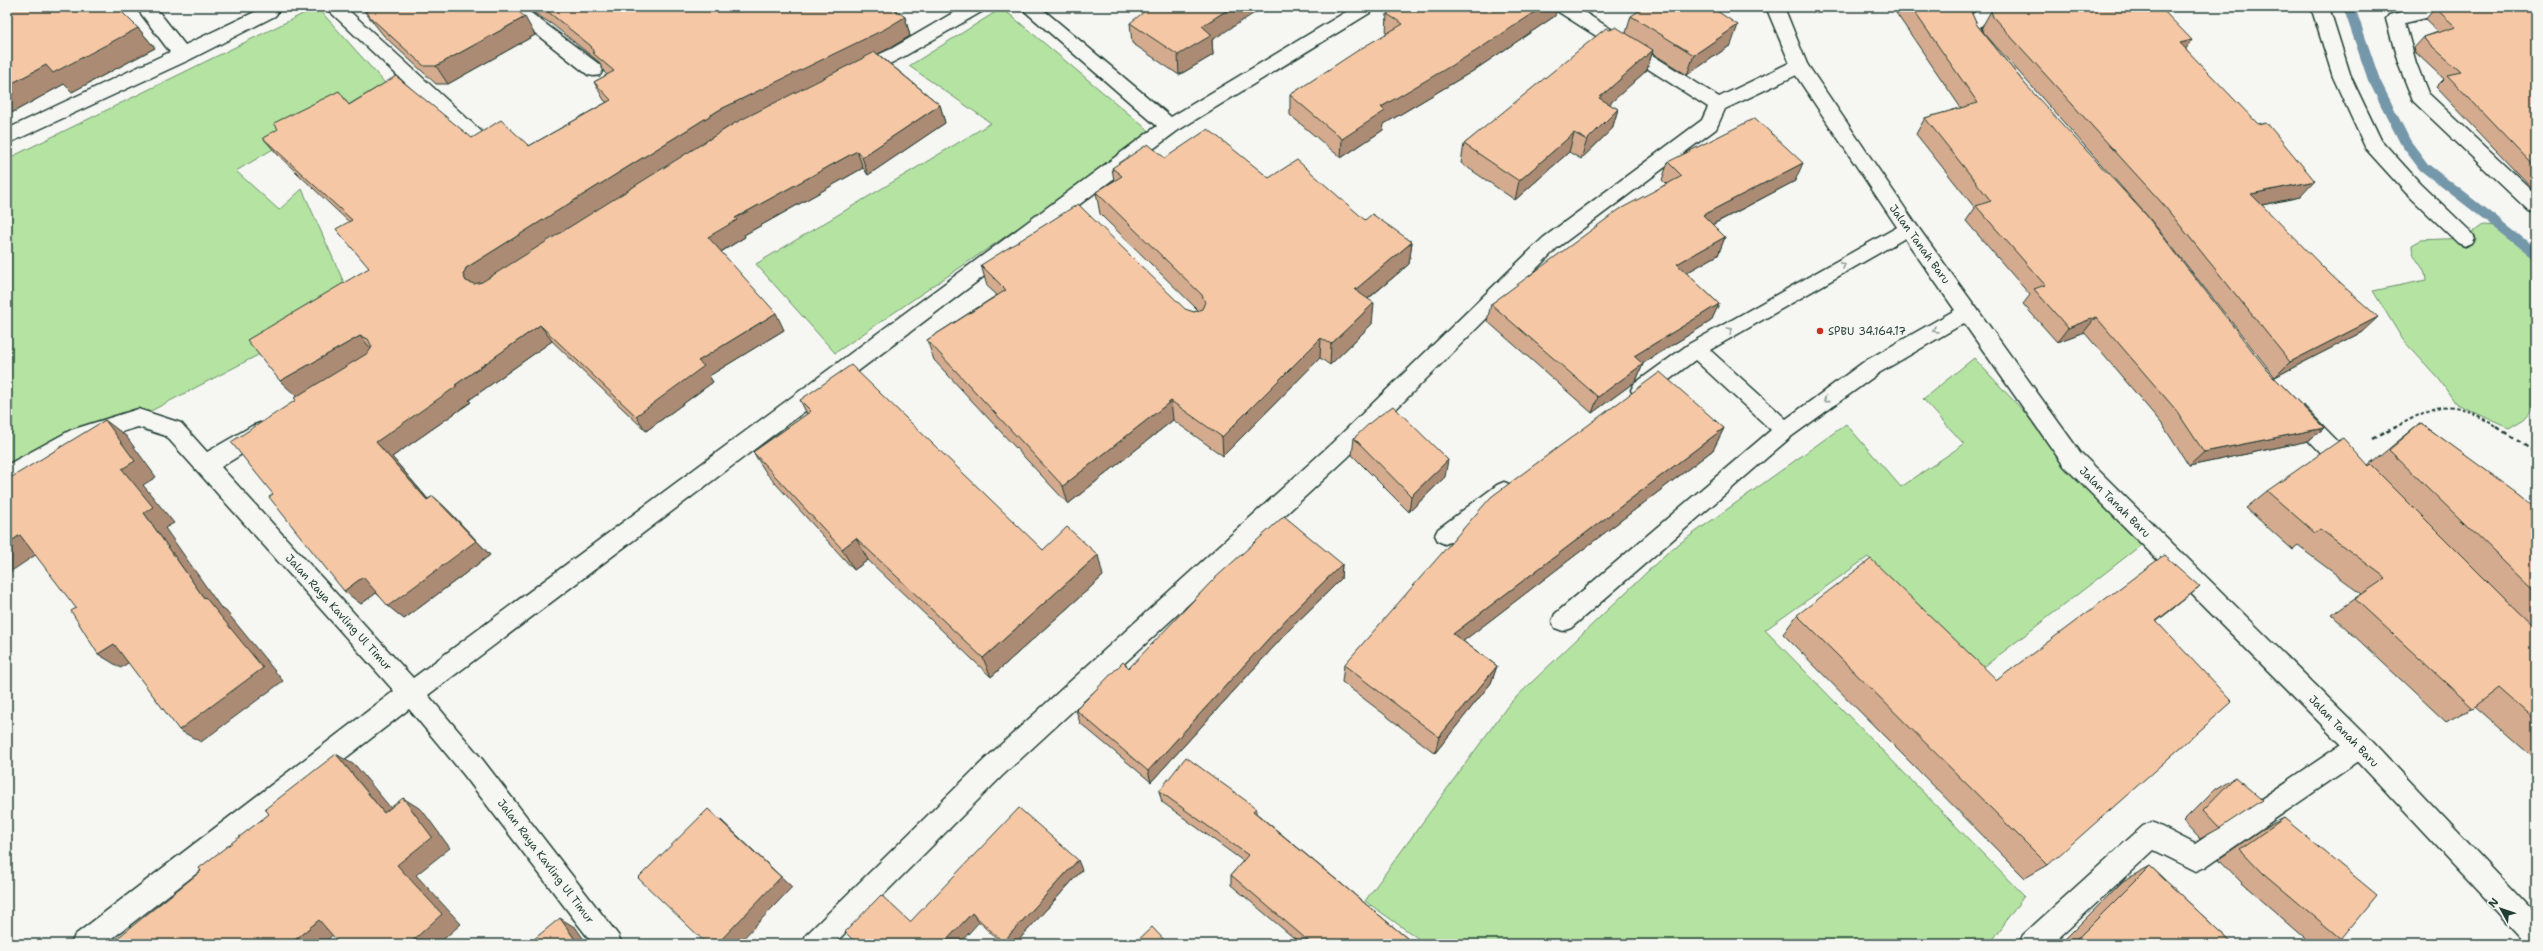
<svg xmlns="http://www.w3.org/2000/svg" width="2543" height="951" font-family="'Shantell Sans',sans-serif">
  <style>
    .green { fill: #b4e3a2; stroke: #6a906b }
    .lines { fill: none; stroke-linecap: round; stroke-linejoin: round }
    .stream { fill: #7597aa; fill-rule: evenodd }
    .lane-casing { stroke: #1f3d34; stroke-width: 3 }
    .street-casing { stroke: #1f3d34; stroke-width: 3 }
    .secondary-casing { stroke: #1f3d34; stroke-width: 3 }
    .path-far1 { stroke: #1f3d34; stroke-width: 2; stroke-dasharray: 3.5 2.5; stroke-linecap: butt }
    .path { stroke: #1f3d34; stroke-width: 2.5; stroke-dasharray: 4.5 3.5; stroke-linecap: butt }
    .lane { fill: #f6f6f2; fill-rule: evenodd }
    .street { fill: #f6f6f2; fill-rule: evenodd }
    .secondary { fill: #f6f6f2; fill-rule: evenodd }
    .wall { fill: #d4ab8e; stroke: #1f3d34 }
    .shaded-wall { fill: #ac8b74; stroke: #1f3d34 }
    .building { fill: #f6c7a5; stroke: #1f3d34 }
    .oneway { stroke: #8a9a93 }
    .poi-dot { fill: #c8321e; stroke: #f6f6f2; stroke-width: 1.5 }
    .labels { text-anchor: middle; stroke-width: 3.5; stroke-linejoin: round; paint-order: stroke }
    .street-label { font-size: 11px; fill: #1f3d34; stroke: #f6f6f2 }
    .poi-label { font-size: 11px; fill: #1f3d34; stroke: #f6f6f2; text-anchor: start }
  </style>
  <rect width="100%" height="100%" fill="#f6f6f2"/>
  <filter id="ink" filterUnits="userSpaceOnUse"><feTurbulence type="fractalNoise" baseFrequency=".025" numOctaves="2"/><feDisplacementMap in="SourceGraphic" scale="8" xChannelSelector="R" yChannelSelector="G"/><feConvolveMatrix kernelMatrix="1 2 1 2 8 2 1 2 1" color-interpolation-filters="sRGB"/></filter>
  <g filter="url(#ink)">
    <g class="green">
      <polygon points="317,7 385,83 236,171 279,210 302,189 354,305 7,486 7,159"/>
      <polygon points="1002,8 1154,135 835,353 756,264 991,123 909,66"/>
      <path d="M 2483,225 L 2497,226 L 2536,255 L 2536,406 L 2524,419 L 2509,428 L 2456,404 L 2439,379 L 2403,340 L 2373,291 L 2426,280 C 2426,266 2411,259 2412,245 L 2421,240 L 2465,238 Z"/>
      <polygon points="1974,358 2145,542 1976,673 1868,557 1765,630 2024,896 1990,944 1426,944 1365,901 1509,704 1669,551 1846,424 1901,487 1964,444 1923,399"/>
    </g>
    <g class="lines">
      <polygon class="stream" points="2343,7 2355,7 2380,80 2410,140 2428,164 2536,248 2536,260 2420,170 2401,145 2368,80"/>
      <defs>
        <g id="lane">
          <polygon points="1908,221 1914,223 1917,228 1914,233 1710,350 1786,419 1865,361 1962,306 1969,304 1976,306 1978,311 1976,316 1879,373 1792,436 1571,628 1563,631 1555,628 1552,621 1555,614 1771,430 1695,360 1648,396 1641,398 1634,396 1631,390 1634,384 1689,344"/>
          <polygon points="1504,482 1511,485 1514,491 1511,497 1452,541 1445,544 1438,541 1435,535 1438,529 1497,485"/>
        </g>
        <g id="street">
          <polygon points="136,7 155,7 185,45 263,8 273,7 278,12 275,16 189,60 7,144 7,129 170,52"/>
          <polygon points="325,7 345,7 482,132 484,137 482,142 475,144 468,142"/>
          <polygon points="502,7 523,7 600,65 603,70 600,75 594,76 588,75"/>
          <polygon points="963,7 986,7 983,11 903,57 864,77 858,78 852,77 849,72 852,67 891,49"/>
          <polygon points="1020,7 1040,7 1171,117 1354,7 1376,7 1373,11 1177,131 428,695 482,759 618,935 622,944 593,944 464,775 409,709 105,944 71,944 75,935 394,691 166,436 138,427 85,443 7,485 7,465 71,430 138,409 181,423 207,452 252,426 260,423 268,426 271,432 268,438 221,467 413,678 1157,126"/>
          <polygon points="1554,7 1576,7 1719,97 1793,61 1799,60 1805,61 1808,66 1805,71 1725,109 1716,129 1557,248 1347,458 1003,775 834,944 802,944 806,935 985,759 1331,444 1543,238 1702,120 1708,107 1557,11"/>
          <path d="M 1990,7 L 2020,7 L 2017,11 L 1987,20 L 1980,27 L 1991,45 L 1988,49 C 1972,54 1966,38 1961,25 L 1975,12 Z"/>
          <polygon points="2311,7 2329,7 2351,77 2381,140 2420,183 2472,233 2475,238 2472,243 2465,246 2458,243 2406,193 2366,149 2333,77"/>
          <polygon points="2422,7 2458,7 2455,11 2405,23 2416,63 2428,93 2536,194 2536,213 2529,211 2413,101 2398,63 2386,19 2389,15"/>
          <polygon points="2296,404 2304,407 2358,462 2361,469 2358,476 2350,478 2342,476 2288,419 2285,413 2288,407"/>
          <polygon points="2360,734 2369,738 2372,746 2369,754 2205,867 2196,871 2154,850 2052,944 2019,944 2023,935 2143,826 2152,822 2195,844 2351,738"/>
        </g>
        <polygon id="secondary" points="1766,7 1784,7 1807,64 1915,223 2080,452 2369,738 2536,915 2536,944 2527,943 2351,754 2064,466 1901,233 1793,71"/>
      </defs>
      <use href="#lane" class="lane-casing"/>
      <use href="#street" class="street-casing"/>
      <use href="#secondary" class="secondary-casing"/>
      <path class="path-far1" d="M 2394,428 C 2442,402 2451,397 2498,428"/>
      <g class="path">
        <polyline points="2497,427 2536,453"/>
        <polyline points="2372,439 2396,427"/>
      </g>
      <use href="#lane" class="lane"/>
      <use href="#street" class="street"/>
      <use href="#secondary" class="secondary"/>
    </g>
    <g class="wall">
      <polygon points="7,7 138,28 155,48 72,92 64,84 8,115 9,35 7,33"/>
      <polygon points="361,7 513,7 535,35 448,84 436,84 384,36"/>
      <polygon points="525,7 891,7 905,17 910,36 890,48 878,54 940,105 945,123 868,175 863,168 744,235 745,237 721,252 784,330 709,376 713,382 646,431 552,341 469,400 471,402 392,457 428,499 433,496 448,510 490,555 404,619 376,593 361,604 273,494 296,400 296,396 369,268 349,222 278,155 263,138 349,105 472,138 529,146 607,102 604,100 594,82 607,75 604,72 599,62 553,25"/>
      <polygon points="1892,7 1986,7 1971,13 1977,25 2025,84 2268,371 2324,428 2308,441 2189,466 2162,424 2084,332 2057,342 2023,304 2030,295 1966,221 1975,208 1916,134 1925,118 1961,108"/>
      <polygon points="1995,7 2175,7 2163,10 2186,49 2300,197 2262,205 2362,332 2275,377 2150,219 1984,33 1982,27 1991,11"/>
      <polygon points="2536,7 2536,192 2436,87 2444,79 2415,52 2414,48 2424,37 2438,32 2425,20 2435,8"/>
      <polygon points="1715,10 1731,45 1687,75 1652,53 1647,70 1609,104 1618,109 1612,129 1581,159 1569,152 1515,200 1461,163 1464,144 1610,30 1626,33 1631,16"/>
      <polygon points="1387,14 1555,16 1473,71 1384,124 1383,130 1341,158 1290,115 1290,95 1386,34"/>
      <polygon points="1130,23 1212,40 1213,55 1179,75 1132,43"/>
      <polygon points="1165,158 1269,178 1365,220 1412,242 1409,264 1368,299 1372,324 1330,365 1320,358 1223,456 1173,420 1068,504 934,360 927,340 997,295 987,286 981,265 1194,312 1198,310 1100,214 1096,192 1114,181 1112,168"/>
      <polygon points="1668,162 1795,181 1712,225 1725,237 1718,255 1686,273 1719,304 1711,321 1642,364 1643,364 1636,381 1592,413 1487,321 1491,304 1666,184 1662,180"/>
      <polygon points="800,400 1043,550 1103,576 991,677 868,560 854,570 767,474 753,452 807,414"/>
      <polygon points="2421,423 2536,508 2536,760 2475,706 2446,722 2332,615 2362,594 2298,546 2293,550 2246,508 2267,491 2368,466 2397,442"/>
      <polygon points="1724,428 1713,450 1463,641 1497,666 1491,683 1435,753 1342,682 1344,665"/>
      <polygon points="1354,438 1445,477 1409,512 1352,455"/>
      <polygon points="1342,564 1341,579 1290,629 1151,782 1080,723 1076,710 1129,668"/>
      <polygon points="2175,607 2157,621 2048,865 2025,878 1783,634 1797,615 1997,680"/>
      <polygon points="2235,777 2220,828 2200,839 2183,821 2215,789"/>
      <polygon points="1159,791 1256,808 1256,813 1414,944 1301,944 1231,885 1231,875 1243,861 1162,802"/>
      <polygon points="2284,818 2341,939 2328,944 2312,944 2242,883 2219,859 2262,829"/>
      <polygon points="2150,866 2233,944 2060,944 2123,881"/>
      <polygon points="1082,870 1015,944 1002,944 979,922 910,922"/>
    </g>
    <g class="shaded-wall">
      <polygon points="1232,7 1264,7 1212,40 1213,55 1179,75 1178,55 1202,26"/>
      <polygon points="1543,7 1557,7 1555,16 1473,71 1384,124 1383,130 1341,158 1342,139 1381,107"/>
      <polygon points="1705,7 1718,7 1700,24"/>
      <polygon points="1969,7 1986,7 1970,14 1960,24"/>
      <polygon points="2146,7 2175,7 2141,15"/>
      <polygon points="525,17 535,35 448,84 436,66"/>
      <polygon points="905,17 910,36 890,48 727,128 476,292 466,281 463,275 466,268 719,110"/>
      <polygon points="1738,25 1731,45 1687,75 1694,55"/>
      <polygon points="138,28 155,48 72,92 64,84 8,115 7,114 7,86 46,65"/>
      <polygon points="2192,40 2181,56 2180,43"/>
      <polygon points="1653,50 1647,70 1594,118 1599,98"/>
      <polygon points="940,105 945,123 868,175 862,157"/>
      <polygon points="1618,109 1612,129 1581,159 1587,140"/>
      <polygon points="1574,133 1569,152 1515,200 1519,181"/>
      <polygon points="857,151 863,168 744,235 745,237 717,254 708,237 735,218"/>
      <polygon points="1803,163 1795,181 1696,233 1703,215"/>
      <polygon points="2315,181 2300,197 2238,210 2251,194"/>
      <polygon points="1725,237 1718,255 1670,282 1677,264"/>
      <polygon points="1412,242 1409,264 1353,311 1355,290"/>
      <polygon points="1374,303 1372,324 1330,365 1331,344"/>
      <polygon points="1719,304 1711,321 1627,373 1634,356"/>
      <polygon points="776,313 784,330 709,376 713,382 646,431 636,416 698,361"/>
      <polygon points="2096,317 2084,332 2057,342 2068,328"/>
      <polygon points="2378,317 2362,332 2275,377 2290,362"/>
      <polygon points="540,325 552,341 469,400 471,402 392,457 441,515 427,500 376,442 455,385"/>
      <polygon points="360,336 374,352 297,397 280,381"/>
      <polygon points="1321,338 1320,358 1223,456 1222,437"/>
      <polygon points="1643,364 1636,381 1592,413 1598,397"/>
      <polygon points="1171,401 1173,420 1068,504 1063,486"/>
      <polygon points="105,420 126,436 156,477 143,485 174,523 165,528 221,608 226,611 283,681 201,742 179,730 204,598 144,513 122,469"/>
      <polygon points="1724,428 1713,450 1449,652 1453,634"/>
      <polygon points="2324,428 2308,441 2189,466 2204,452"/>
      <polygon points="1448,460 1445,477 1409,512 1411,496"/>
      <polygon points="433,496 448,510 490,555 404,619 388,606"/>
      <polygon points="20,535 43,550 7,574 7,544"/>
      <polygon points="856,538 868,560 854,570 842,549"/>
      <polygon points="1098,555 1103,576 991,677 983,658"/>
      <polygon points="1342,564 1341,579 1290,629 1151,782 1148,771 1290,615"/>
      <polygon points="363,577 379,591 361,604 344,591"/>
      <polygon points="2200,587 2175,607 2133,639 2156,621"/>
      <polygon points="114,644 136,657 121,668 98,654"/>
      <polygon points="1497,666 1491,683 1435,753 1439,737"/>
      <polygon points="336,754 356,766 404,824 384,813"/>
      <polygon points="403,798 422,810 450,848 416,875 461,924 438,944 409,944 397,865"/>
      <polygon points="721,820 792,887 738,944 717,944"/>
      <polygon points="1078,860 1082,870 1015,944 1005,944 1003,942"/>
      <polygon points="972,913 979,922 959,944 943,944"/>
      <polygon points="560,918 576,928 587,944 578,944"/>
      <polygon points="319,920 340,929 322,944 290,944"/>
    </g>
    <g class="building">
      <polygon points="7,7 117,7 138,28 53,73 46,65 7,86 7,36 12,34 7,30"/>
      <polygon points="363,7 513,7 525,17 436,66 424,66 371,18"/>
      <polygon points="542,7 891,7 905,17 885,29 719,110 466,268 463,275 466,281 474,284 482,282 735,123 875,52 940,105 862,157 857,151 735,218 737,220 708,237 776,313 698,361 704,366 636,416 540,325 455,385 457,386 376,442 427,500 433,496 476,541 388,606 363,577 344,591 269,497 273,494 231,442 296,400 294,398 368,353 372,347 368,339 360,336 280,381 247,340 369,268 336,229 352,220 263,138 278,129 274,123 339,91 349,105 396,76 472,138 501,120 529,146 611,100 594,82 614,71 594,54 591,46"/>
      <polygon points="1150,7 1232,7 1202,26 1212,35 1178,55 1130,23"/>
      <polygon points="1397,7 1543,7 1476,51 1381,107 1385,111 1342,139 1290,95 1360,49 1403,24 1387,14"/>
      <polygon points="1645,7 1711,7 1738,25 1694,55 1631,16"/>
      <polygon points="1911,7 1969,7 1977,25 2025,84 2146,215 2268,371 2324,428 2204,452 2176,410 2096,317 2068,328 2034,289 2045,285 1976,206 1991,201 1925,118 1978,103"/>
      <polygon points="1995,7 2160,7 2192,40 2180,43 2258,124 2266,122 2315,181 2251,194 2332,276 2378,317 2290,362 2162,203 1993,17 1991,11"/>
      <polygon points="2439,7 2536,7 2536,168 2447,75 2461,72 2425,40 2424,37 2456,27 2435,8"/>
      <polygon points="1616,27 1653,50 1599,98 1618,109 1587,140 1574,133 1519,181 1464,144 1606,28 1610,30"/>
      <polygon points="1755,118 1803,163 1703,215 1725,237 1677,264 1719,304 1634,356 1643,364 1598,397 1491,304 1620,209 1682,176 1668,162"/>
      <polygon points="1208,129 1269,178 1297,160 1365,220 1372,214 1412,242 1355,290 1374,303 1331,344 1321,338 1222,437 1171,401 1063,486 927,340 1006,290 981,265 1078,204 1185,309 1194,312 1202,309 1205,302 1202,295 1096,192 1122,176 1112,168 1148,144 1165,158"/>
      <polygon points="851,365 1043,550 1067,527 1098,555 983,658 856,538 842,549 753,452 811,411 800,400"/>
      <polygon points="1660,372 1724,428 1453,634 1497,666 1439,737 1344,665 1491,497"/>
      <polygon points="1393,406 1448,460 1411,496 1354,438 1372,421"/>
      <polygon points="105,420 135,461 122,469 153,507 144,513 204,598 205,597 263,668 179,730 114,644 98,654 71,611 76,608 20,535 7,544 7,487 9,486 7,483 7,480"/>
      <polygon points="2421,423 2520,495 2536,508 2536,593 2389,450"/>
      <polygon points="2343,438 2369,467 2371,465 2505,599 2536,629 2536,721 2499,688 2473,708 2355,599 2386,578 2320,529 2315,533 2267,491"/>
      <polygon points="1284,516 1342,564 1290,615 1148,771 1076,710 1123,662 1129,668 1213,580"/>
      <polygon points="2164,555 2200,587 2156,621 2232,702 2048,865 1797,615 1871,559 1997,680"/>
      <polygon points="336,754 384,813 403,798 432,837 397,865 442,914 409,944 340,944 319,920 290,944 110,944 201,871 199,868 269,814 265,809"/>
      <polygon points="1186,757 1256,808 1253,811 1414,944 1312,944 1231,875 1248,855 1159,791"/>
      <polygon points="2235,777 2262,800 2220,828 2203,810"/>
      <polygon points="1019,808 1078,860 1003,942 972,913 943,944 857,944 845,932 881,895 910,922"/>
      <polygon points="708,809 781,877 717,944 707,944 638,878"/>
      <polygon points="2284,818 2377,895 2341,939 2263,873 2240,849"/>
      <polygon points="2150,866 2233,944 2072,944"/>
      <polygon points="560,918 578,944 528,944"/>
      <polygon points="1152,927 1168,944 1134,944"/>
    </g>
    <defs><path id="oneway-chevron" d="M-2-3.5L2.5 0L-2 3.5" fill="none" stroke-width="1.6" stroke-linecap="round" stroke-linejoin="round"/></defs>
    <g class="oneway">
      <use href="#oneway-chevron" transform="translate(1843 265) rotate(-30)"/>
      <use href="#oneway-chevron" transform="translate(1730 330) rotate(-30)"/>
      <use href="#oneway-chevron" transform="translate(1935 330) rotate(150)"/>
      <use href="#oneway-chevron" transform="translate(1826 400) rotate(144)"/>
    </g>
  </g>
  <circle class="poi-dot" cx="1820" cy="331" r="4"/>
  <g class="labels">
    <g class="street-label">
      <text transform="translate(1920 244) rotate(54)" y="4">Jalan Tanah Baru</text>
      <text transform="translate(2115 502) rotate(45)" y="4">Jalan Tanah Baru</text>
      <text transform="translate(339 612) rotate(48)" y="4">Jalan Raya Kavling Ul Timur</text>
      <text transform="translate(2344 731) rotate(46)" y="4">Jalan Tanah Baru</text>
      <text transform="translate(546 861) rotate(53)" y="4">Jalan Raya Kavling Ul Timur</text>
    </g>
    <g class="poi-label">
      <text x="1828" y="335">SPBU 34.164.17</text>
    </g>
  </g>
  <rect width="2543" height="951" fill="none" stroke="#f6f6f2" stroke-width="24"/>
  <rect x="12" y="12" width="2519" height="927" fill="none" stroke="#1f3d34" stroke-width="1.5" filter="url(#ink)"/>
  <g transform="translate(2501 909) rotate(310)" stroke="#f6f6f2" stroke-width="3" paint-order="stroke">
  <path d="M0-3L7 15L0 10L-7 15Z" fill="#1f3d34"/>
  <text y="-6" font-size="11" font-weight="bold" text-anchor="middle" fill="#1f3d34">N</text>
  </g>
</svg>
